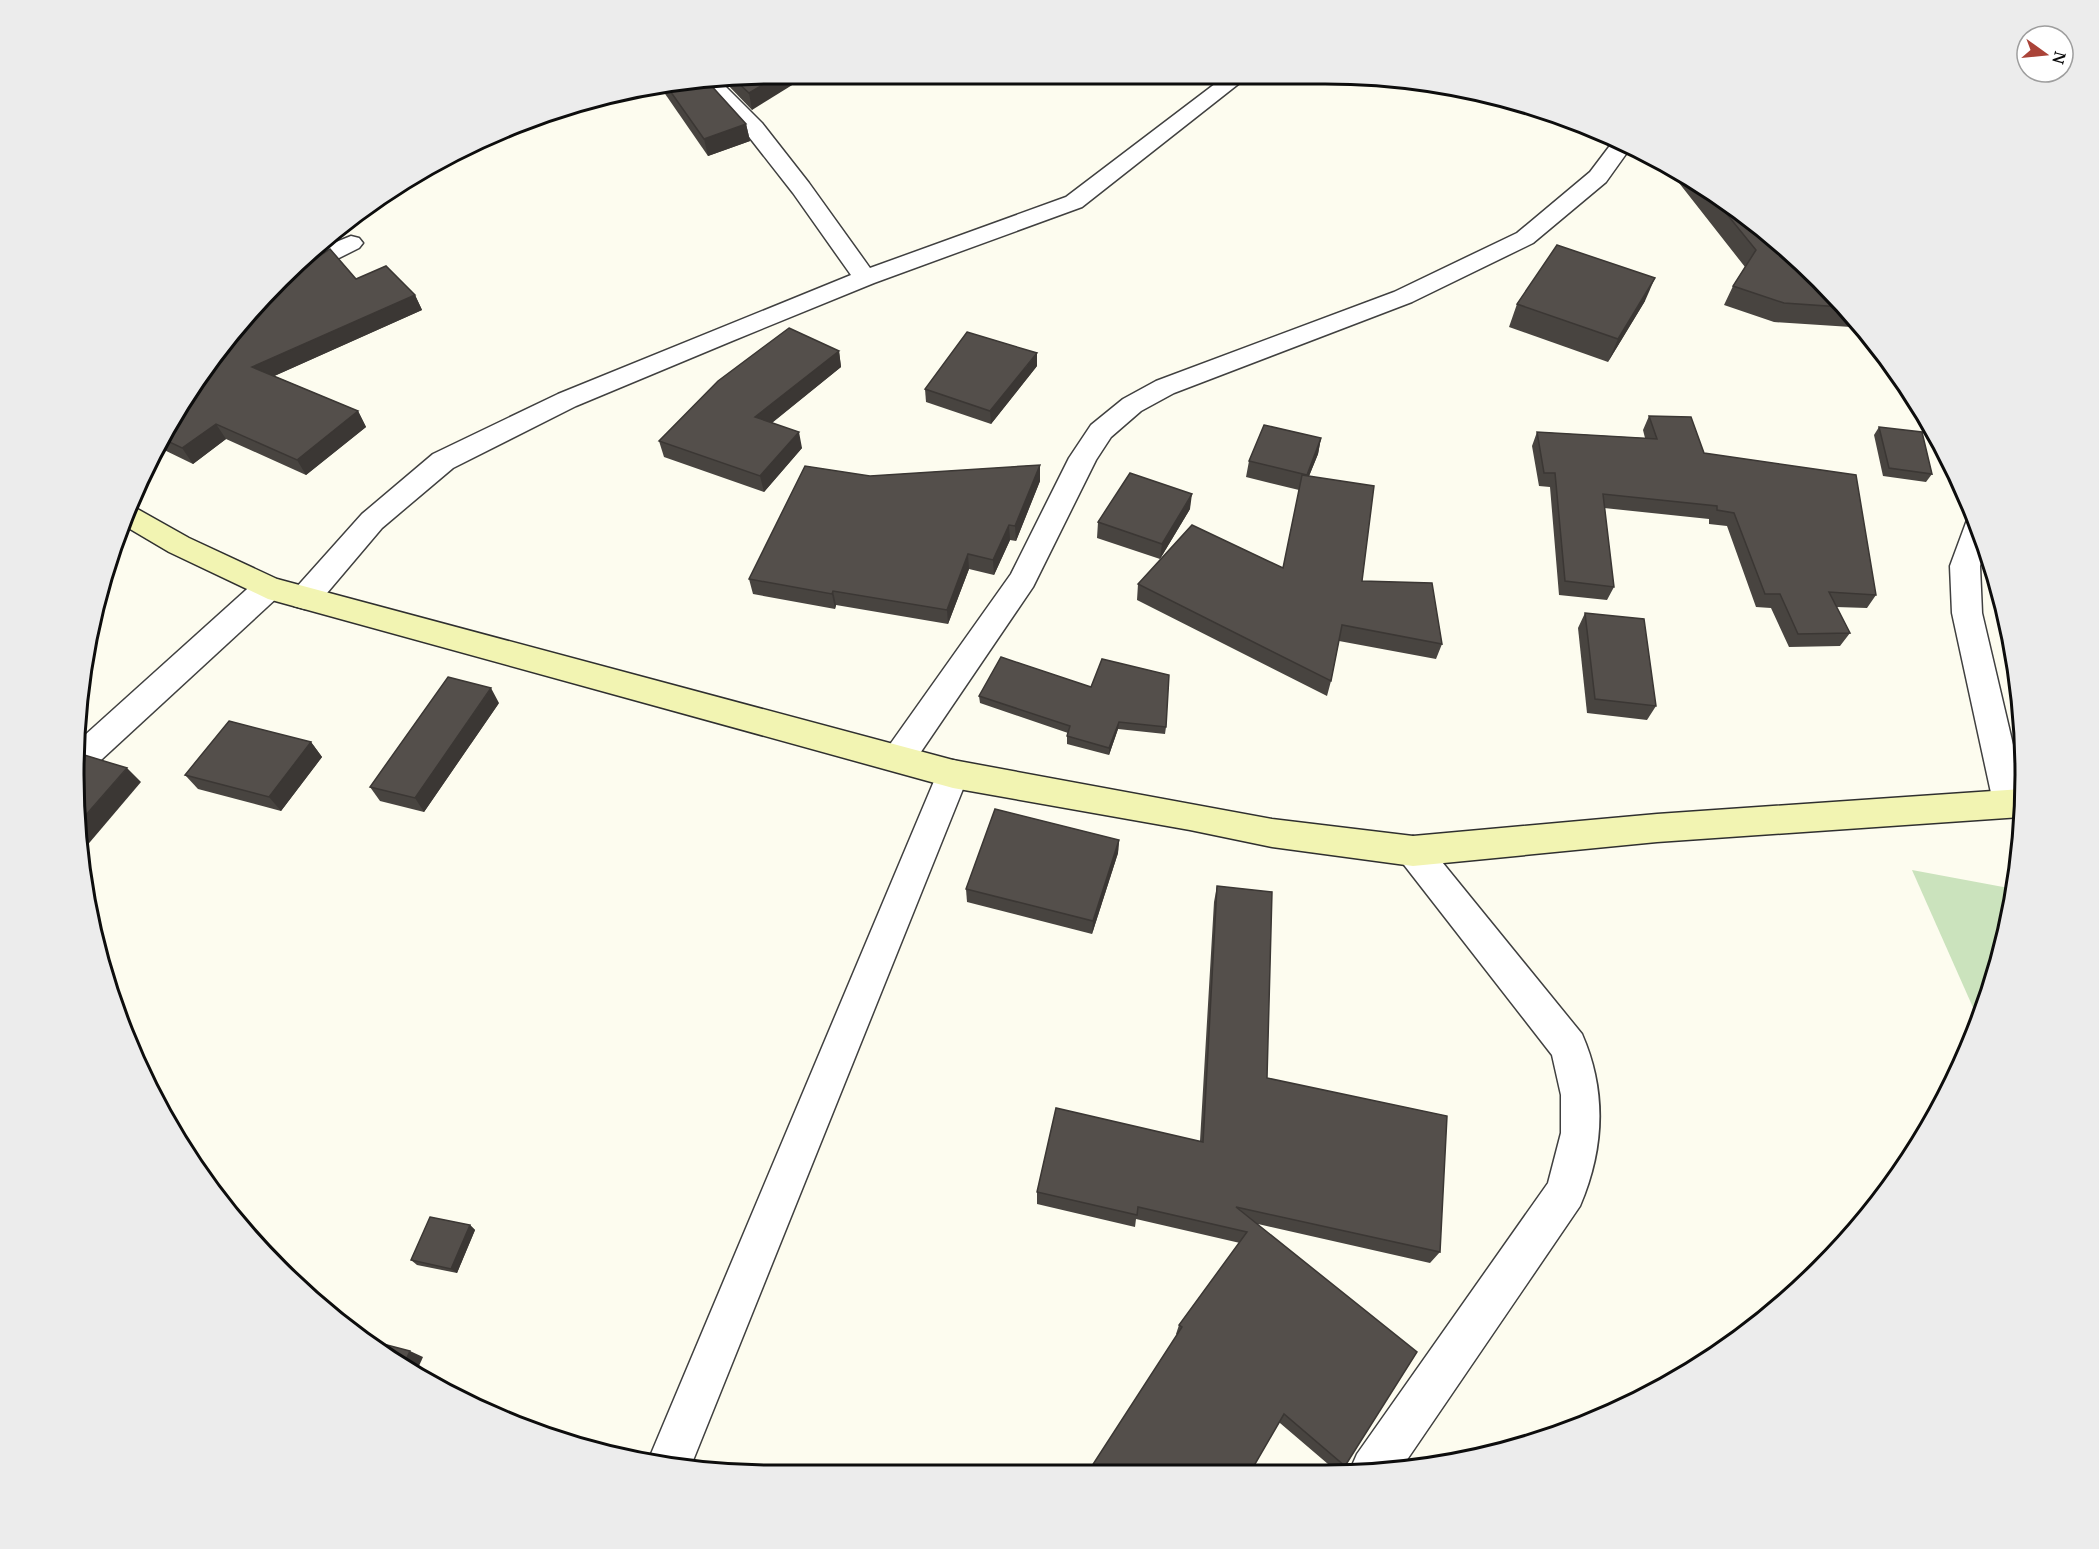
<svg xmlns="http://www.w3.org/2000/svg" width="2099" height="1549" font-family="'PT Serif',serif">
  <style>
    .green { fill: #cbe3bd }
    .lines { fill: none; stroke-linecap: round; stroke-linejoin: round }
    .street-casing { stroke: #404040; stroke-width: 3 }
    .secondary-casing { stroke: #2f2f2f; stroke-width: 3 }
    .street { fill: #fff; fill-rule: evenodd }
    .secondary { fill: #f2f4b2; fill-rule: evenodd }
    .wall { fill: #484440 }
    .shaded-wall { fill: #3b3734 }
    .building { fill: #544f4b; stroke: #3b3734; stroke-width: 1.5 }
    .rim { fill: none; stroke: #0d0d0d; stroke-width: 3 }
  </style>
  <rect width="100%" height="100%" fill="#fdfcef"/>
  <polygon class="green" points="1912,870 2014,889 1988,999 1979,1021"/>
  <g class="lines">
    <defs>
      <g id="street">
        <polygon points="1228,74 1251,74 1082,207 874,283 732,341 576,406 453,468 382,528 316,606 305,609 294,606 290,598 294,590 362,514 433,454 558,394 851,275 793,193 746,133 700,83 720,81 762,123 809,183 870,268 1066,197"/>
        <polygon points="1615,139 1631,147 1606,182 1533,243 1412,302 1174,393 1141,411 1111,437 1096,460 1033,587 910,768 898,772 886,768 882,759 886,750 1011,574 1069,458 1091,425 1123,399 1156,381 1394,292 1517,233 1590,172"/>
        <polygon points="351,236 359,238 363,243 359,248 305,275 296,277 289,276 319,249"/>
        <polygon points="1973,518 1985,549 1980,566 1982,613 2022,783 2021,812 2010,816 1998,812 1993,802 1952,613 1950,566 1967,520"/>
        <polygon points="268,577 279,580 283,588 279,596 88,772 77,776 75,744 257,580"/>
        <polygon points="953,760 965,764 969,774 690,1468 648,1461 937,774 941,764"/>
        <path d="M 1413,836 L 1425,841 L 1582,1034 C 1607,1091 1604,1150 1580,1206 L 1400,1470 L 1350,1470 L 1357,1454 L 1548,1183 L 1561,1133 L 1561,1095 L 1552,1055 L 1401,861 L 1396,851 L 1401,841 Z"/>
      </g>
      <polygon id="secondary" points="132,506 189,538 277,579 953,760 1272,819 1413,836 1657,814 2022,789 2021,817 1657,842 1413,866 1272,847 1190,830 953,788 268,599 169,552 125,526"/>
    </defs>
    <use href="#street" class="street-casing"/>
    <use href="#secondary" class="secondary-casing"/>
    <use href="#street" class="street"/>
    <use href="#secondary" class="secondary"/>
  </g>
  <g class="wall">
    <polygon points="774,74 752,110 723,80"/>
    <polygon points="708,82 746,124 750,141 708,156 661,88"/>
    <polygon points="1674,170 1714,191 1787,248 1866,333 1851,327 1774,322 1724,305 1733,286 1745,267 1672,174"/>
    <polygon points="356,279 415,295 422,310 274,376 358,411 366,427 306,475 226,439 193,464 158,447 247,313"/>
    <polygon points="1645,301 1608,362 1509,327 1517,304"/>
    <polygon points="839,351 841,367 772,423 802,448 764,492 664,457 659,441"/>
    <polygon points="1037,366 991,424 926,402 925,389"/>
    <polygon points="1649,416 1704,453 1876,595 1867,608 1836,607 1850,633 1840,646 1789,647 1771,608 1756,607 1727,526 1709,524 1709,519 1604,508 1614,587 1607,600 1559,595 1550,487 1539,486 1532,446 1537,432 1645,438 1643,430"/>
    <polygon points="1879,427 1932,474 1926,482 1883,476 1874,435"/>
    <polygon points="1321,438 1318,454 1309,476 1362,581 1442,644 1436,659 1339,641 1331,681 1327,696 1137,600 1138,584 1283,568 1299,490 1246,477 1249,461"/>
    <polygon points="1040,465 1040,481 1016,541 1010,540 994,575 969,569 948,624 836,605 835,609 753,594 749,579 870,476"/>
    <polygon points="1190,509 1160,559 1097,538 1098,522"/>
    <polygon points="1585,613 1656,706 1647,720 1587,713 1578,628"/>
    <polygon points="979,696 1166,727 1165,734 1118,729 1109,755 1067,744 1067,736 1068,733 980,703"/>
    <polygon points="2019,698 2024,728 2023,753 2020,752 2012,705"/>
    <polygon points="499,703 424,812 380,801 370,787"/>
    <polygon points="311,742 322,757 281,811 198,789 185,775"/>
    <polygon points="1119,840 1118,853 1092,934 967,902 966,889"/>
    <polygon points="1217,886 1267,1078 1440,1252 1430,1263 1258,1224 1345,1466 1341,1470 1335,1470 1176,1334 1179,1325 1240,1243 1136,1219 1135,1227 1037,1204 1037,1192 1200,1141 1214,902"/>
    <polygon points="470,1225 475,1230 457,1273 417,1265 411,1260"/>
  </g>
  <g class="shaded-wall">
    <polygon points="781,74 810,74 752,110 749,93"/>
    <polygon points="746,124 750,141 708,156 704,139"/>
    <polygon points="1655,278 1645,301 1608,362 1618,339"/>
    <polygon points="415,295 422,310 261,382 252,367"/>
    <polygon points="839,351 841,367 759,433 755,417"/>
    <polygon points="1037,353 1037,366 991,424 990,411"/>
    <polygon points="358,411 366,427 306,475 297,460"/>
    <polygon points="216,424 226,439 193,464 182,448"/>
    <polygon points="799,432 802,448 764,492 760,476"/>
    <polygon points="1321,438 1318,454 1303,491 1307,475"/>
    <polygon points="1040,465 1040,481 1016,541 1015,526"/>
    <polygon points="1192,494 1190,509 1160,559 1162,544"/>
    <polygon points="1009,525 1010,540 994,575 993,560"/>
    <polygon points="968,554 969,569 948,624 947,610"/>
    <polygon points="833,591 836,605 835,609 832,594"/>
    <polygon points="491,688 499,703 424,812 415,798"/>
    <polygon points="1119,722 1118,729 1109,755 1109,748"/>
    <polygon points="311,742 322,757 281,811 269,797"/>
    <polygon points="127,768 141,782 79,855 78,824"/>
    <polygon points="1119,840 1118,853 1092,934 1093,921"/>
    <polygon points="470,1225 475,1230 457,1273 451,1269"/>
    <polygon points="410,1351 423,1357 415,1375 403,1366"/>
  </g>
  <g class="building">
    <polygon points="774,74 781,74 749,93 734,79"/>
    <polygon points="708,82 746,124 704,139 668,88"/>
    <polygon points="1704,186 1714,191 1787,248 1842,307 1784,303 1733,286 1756,250"/>
    <polygon points="1557,245 1655,278 1618,339 1517,304"/>
    <polygon points="330,249 356,279 386,266 415,295 252,367 358,411 297,460 216,424 182,448 163,439 247,313 285,279"/>
    <polygon points="789,328 839,351 755,417 799,432 760,476 659,441 718,381"/>
    <polygon points="967,332 1037,353 990,411 925,389"/>
    <polygon points="1649,416 1691,417 1704,453 1856,475 1876,595 1829,592 1850,633 1798,634 1780,594 1765,594 1734,513 1717,510 1717,506 1603,494 1614,587 1565,581 1555,473 1544,473 1537,432 1657,439"/>
    <polygon points="1264,425 1321,438 1307,475 1249,461"/>
    <polygon points="1879,427 1922,432 1932,474 1889,468"/>
    <polygon points="1040,465 1015,526 1009,525 993,560 968,554 947,610 833,591 832,594 749,579 805,466 870,476"/>
    <polygon points="1130,473 1192,494 1162,544 1098,522"/>
    <polygon points="1302,475 1374,486 1362,581 1432,583 1442,644 1342,625 1331,681 1138,584 1192,525 1283,568"/>
    <polygon points="1585,613 1644,619 1656,706 1595,699"/>
    <polygon points="1001,657 1091,687 1102,659 1169,675 1166,727 1119,722 1109,748 1067,736 1070,726 979,696"/>
    <polygon points="448,677 491,688 415,798 370,787"/>
    <polygon points="229,721 311,742 269,797 185,775"/>
    <polygon points="81,754 127,768 78,824 76,758"/>
    <polygon points="995,809 1119,840 1093,921 966,889"/>
    <polygon points="1217,886 1272,892 1267,1078 1447,1116 1440,1252 1236,1207 1417,1352 1345,1466 1284,1414 1251,1471 1088,1472 1182,1327 1179,1325 1247,1232 1138,1207 1137,1215 1037,1192 1056,1108 1203,1142"/>
    <polygon points="430,1217 470,1225 451,1269 411,1260"/>
    <polygon points="364,1339 410,1351 403,1366"/>
  </g>
  <path d="M0 0H2099V1549H0ZM774 84H1325A690 690 0 0 1 2015 774V775A690 690 0 0 1 1325 1465H774A690 690 0 0 1 84 775V774A690 690 0 0 1 774 84Z" fill="#ececec" fill-rule="evenodd"/>
  <path class="rim" d="M774 84H1325A690 690 0 0 1 2015 774V775A690 690 0 0 1 1325 1465H774A690 690 0 0 1 84 775V774A690 690 0 0 1 774 84Z"/>
  <g transform="translate(2045 54) rotate(105)"><circle r="28" fill="#ffffff" stroke="#9e9e9e" stroke-width="1.5"/>
  <path d="M0-4.5L10 22L0 15L-10 22Z" fill="#aa4338"/>
  <text y="-9" font-size="16" font-weight="bold" text-anchor="middle" fill="#0d0d0d">N</text>
  </g>
</svg>
